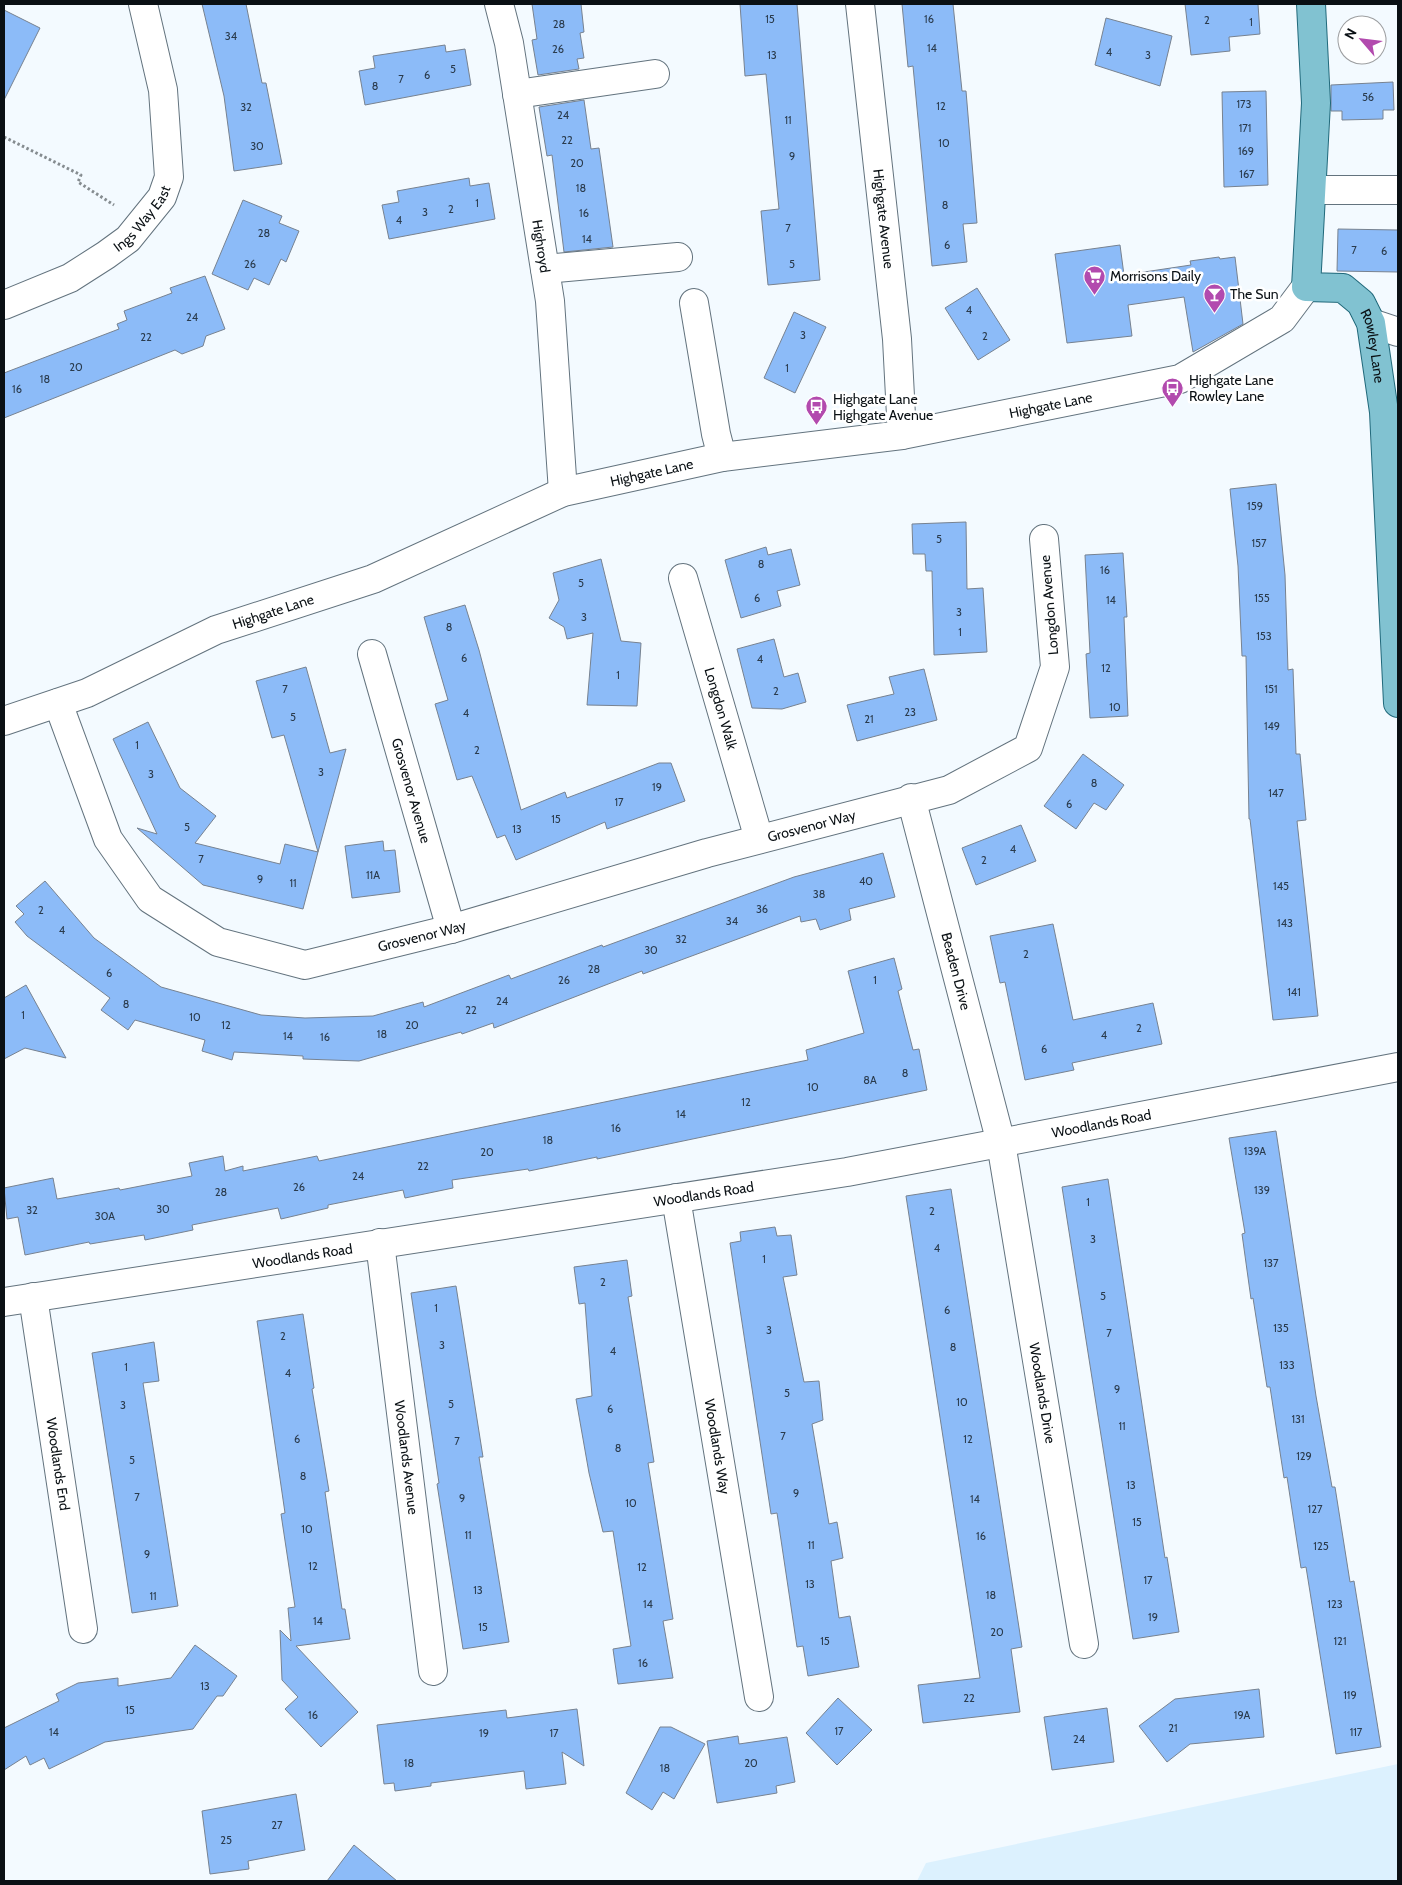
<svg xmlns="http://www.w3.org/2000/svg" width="1402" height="1885" font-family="Cabin,sans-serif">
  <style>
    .built { fill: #dcf1fe }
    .building { fill: #8cbbf8; stroke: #778290 }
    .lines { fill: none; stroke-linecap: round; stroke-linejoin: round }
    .minor-casing { stroke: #63737e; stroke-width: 30 }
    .major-casing { stroke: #21697b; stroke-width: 30 }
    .path { stroke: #858c90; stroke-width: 3; stroke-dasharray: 2.5 2.5; stroke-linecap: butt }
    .minor { stroke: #fff; stroke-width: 28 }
    .major { stroke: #81c2d1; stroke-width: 28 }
    .labels { text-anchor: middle; stroke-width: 5; stroke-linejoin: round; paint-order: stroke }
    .number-label { font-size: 11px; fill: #2a3b4d }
    .street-label { font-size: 14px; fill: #0a1014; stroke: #fff }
    .poi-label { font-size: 14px; fill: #0a1014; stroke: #fff; text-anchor: start }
  </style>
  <rect width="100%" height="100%" fill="#f3faff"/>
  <polygon class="built" points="1398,1764 1398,1881 917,1881 926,1863"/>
  <g class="building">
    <polygon points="202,4 246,4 262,83 266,83 282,164 234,171 224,96"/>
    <polygon points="532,4 581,4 584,32 580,33 584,58 577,59 579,69 538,75 532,40 537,39"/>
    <polygon points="740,4 797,4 820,280 768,285 761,211 779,209 766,74 745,76"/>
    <polygon points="902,4 953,4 962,91 966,91 977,223 963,224 967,262 932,266 913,66 908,67"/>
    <polygon points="1185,4 1258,4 1260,34 1229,37 1230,51 1191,55"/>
    <polygon points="4,10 40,28 4,100"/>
    <polygon points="1106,18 1172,36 1160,86 1095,65"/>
    <polygon points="445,45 446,52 465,49 471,85 365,105 359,71 375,68 373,56"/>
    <polygon points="1393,82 1394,110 1383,110 1383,119 1342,120 1342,111 1331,111 1331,85"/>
    <polygon points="1266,91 1268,185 1224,187 1222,92"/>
    <polygon points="584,100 591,149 599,148 613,247 564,252 552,155 547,156 539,107"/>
    <polygon points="469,178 470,186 489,183 495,219 389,239 382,205 399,202 397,191"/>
    <polygon points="243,200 282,216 279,223 299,231 286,262 281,259 269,285 254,278 248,290 212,274"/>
    <polygon points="1338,229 1398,230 1398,272 1337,271"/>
    <polygon points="1120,245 1124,275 1191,265 1190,261 1219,257 1220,259 1235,257 1243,324 1193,352 1184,297 1128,305 1132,336 1067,343 1055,254"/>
    <polygon points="205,276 225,329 206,336 203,346 182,354 175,350 4,418 4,373 119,329 117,324 127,320 124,311 172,293 170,288"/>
    <polygon points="977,288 1010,340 978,360 945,308"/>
    <polygon points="794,312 826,327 795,393 764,378"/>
    <polygon points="1276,484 1285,575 1288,670 1293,669 1296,754 1300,754 1306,820 1297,821 1318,1016 1273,1020 1250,819 1249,819 1246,656 1242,656 1238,566 1230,489"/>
    <polygon points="966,522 967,589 983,588 987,652 934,655 932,571 926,571 925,554 913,554 912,524"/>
    <polygon points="766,547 768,555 791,549 800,585 777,591 781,606 741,618 725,560"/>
    <polygon points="1123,553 1127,617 1124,617 1128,716 1090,718 1086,654 1090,653 1085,555"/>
    <polygon points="601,559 621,641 641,643 637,706 587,705 593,633 567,639 564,627 549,618 559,600 553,573"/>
    <polygon points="465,605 479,650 521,810 565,792 567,798 659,763 671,763 685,801 607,829 605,822 516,860 505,835 497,838 472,776 457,780 435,704 448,700 424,617"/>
    <polygon points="774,639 784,677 798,673 806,702 782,709 752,708 737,649"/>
    <polygon points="306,667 330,753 346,749 318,852 284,735 272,738 256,681"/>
    <polygon points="924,669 937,720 857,741 847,705 894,694 889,677"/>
    <polygon points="148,722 180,788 216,816 195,843 280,864 285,844 318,852 303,909 203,885 137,828 157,834 113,739"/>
    <polygon points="1083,754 1124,785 1106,810 1094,803 1076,829 1044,806"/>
    <polygon points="1021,825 1036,861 976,885 962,848"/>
    <polygon points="383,841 384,851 395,850 400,892 352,898 345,846"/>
    <polygon points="883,853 895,897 849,909 851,920 820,930 816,919 801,922 800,916 643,974 642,971 494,1028 493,1023 462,1034 461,1032 359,1061 303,1059 303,1056 234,1052 232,1060 202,1051 205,1040 135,1020 128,1030 101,1010 110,998 27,936 15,922 24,914 16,906 45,881 94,938 161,987 261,1015 305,1018 373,1016 423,1002 424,1007 509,975 511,979 602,945 603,947 794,877"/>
    <polygon points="1053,924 1073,1020 1153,1003 1162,1044 1072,1063 1074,1070 1025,1080 1005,982 1000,983 990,936"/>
    <polygon points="894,958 902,989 898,991 913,1050 919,1049 927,1090 597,1159 597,1157 529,1171 528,1169 452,1180 453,1188 405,1198 403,1190 328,1205 328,1208 281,1219 278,1208 192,1225 193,1230 145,1240 144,1235 90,1244 89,1242 25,1255 18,1217 7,1219 4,1188 53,1178 57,1199 119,1188 120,1190 192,1176 189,1163 223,1156 225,1171 243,1166 243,1171 317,1156 319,1161 808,1060 806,1050 864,1033 848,971"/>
    <polygon points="26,985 66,1058 25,1048 4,1059 4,998"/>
    <polygon points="1276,1131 1316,1396 1332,1487 1335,1487 1350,1582 1354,1581 1381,1747 1336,1754 1306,1567 1301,1568 1287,1477 1284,1478 1270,1387 1267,1387 1253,1298 1251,1299 1242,1234 1245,1233 1229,1138"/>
    <polygon points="1108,1179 1165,1558 1167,1557 1179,1632 1133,1639 1062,1187"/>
    <polygon points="951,1189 1022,1647 1011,1649 1020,1712 923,1723 918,1685 980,1678 906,1196"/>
    <polygon points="775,1227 777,1236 791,1235 797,1275 783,1277 804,1382 819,1381 823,1420 812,1424 829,1524 837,1522 843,1558 831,1561 839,1618 850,1616 859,1667 808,1676 803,1646 797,1647 777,1513 771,1514 730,1243 741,1241 740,1232"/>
    <polygon points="627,1260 632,1296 628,1297 654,1462 648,1463 673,1619 663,1621 673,1678 618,1684 613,1649 631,1646 613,1531 603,1532 589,1473 576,1399 592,1396 585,1303 579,1304 574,1267"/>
    <polygon points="456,1286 483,1457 479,1457 509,1642 463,1649 437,1484 439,1483 411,1293"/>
    <polygon points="303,1314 314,1388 312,1389 329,1491 325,1492 342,1609 345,1609 350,1639 296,1646 358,1712 321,1747 285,1709 298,1697 282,1680 280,1630 291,1641 288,1608 295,1607 281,1514 285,1513 257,1321"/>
    <polygon points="154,1342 159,1381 143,1383 178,1606 132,1613 92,1353"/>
    <polygon points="195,1645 237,1676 223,1696 217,1696 193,1729 105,1742 49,1769 44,1758 30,1765 26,1756 4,1770 4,1728 59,1701 56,1694 78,1683 118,1678 118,1686 171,1678"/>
    <polygon points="1259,1689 1264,1737 1190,1744 1167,1762 1139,1726 1175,1699"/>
    <polygon points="838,1698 872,1730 837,1765 806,1733"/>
    <polygon points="1107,1708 1114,1762 1052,1770 1044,1717"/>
    <polygon points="577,1709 584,1766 562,1752 566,1784 526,1789 524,1771 431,1783 431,1786 395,1791 394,1783 384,1784 377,1725 506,1710 507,1718"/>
    <polygon points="660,1727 671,1727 705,1744 674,1799 663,1792 652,1810 626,1793"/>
    <polygon points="738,1736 739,1744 787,1737 795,1782 776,1786 777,1793 717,1803 707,1741"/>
    <polygon points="296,1794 305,1850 248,1861 249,1869 210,1874 202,1811"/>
    <polygon points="354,1845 397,1881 327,1881"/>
  </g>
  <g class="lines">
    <defs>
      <g id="minor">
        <path id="s1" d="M 499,4 L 509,43 L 550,301 L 563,492"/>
        <path id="s2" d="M 860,4 L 897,339 L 902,435"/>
        <polyline points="517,94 655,74"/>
        <polyline points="1312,190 1398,190"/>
        <polyline points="545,269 678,257"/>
        <polyline points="694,303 716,434 722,457"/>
        <path id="s3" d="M 4,305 L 70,278 L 106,255 L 128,239 L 162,197 L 169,177 L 163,90 L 143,4"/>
        <polyline points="1371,323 1398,332"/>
        <path id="s4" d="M 683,578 L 759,839"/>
        <path id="s5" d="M 372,654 L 451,929"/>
        <path id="s6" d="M 58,703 L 108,839 L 150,899 L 218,942 L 305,965 L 451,929 L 707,853 L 949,790 L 1028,748 L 1055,667 L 1044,539"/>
        <path id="s7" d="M 4,721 L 87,693 L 216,630 L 373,579 L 563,492 L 722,457 L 902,435 L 1180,379 L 1282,319 L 1306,287"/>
        <path id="s8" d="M 911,798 L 1001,1143 L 1084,1644"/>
        <path id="s9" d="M 676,1198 L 759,1697"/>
        <path id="s10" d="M 380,1243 L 433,1671"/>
        <path id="s11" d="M 33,1297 L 83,1629"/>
        <path id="s12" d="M 4,1302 L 847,1172 L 1398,1067"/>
      </g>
      <g id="major">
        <path id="s13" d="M 1311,4 L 1316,103 L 1306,287 L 1343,288 L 1361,303 L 1371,323 L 1384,412 L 1398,703"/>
      </g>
    </defs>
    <use href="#minor" class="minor-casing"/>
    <use href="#major" class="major-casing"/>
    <polyline class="path" points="4,137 81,175 78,182 114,205"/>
    <use href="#minor" class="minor"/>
    <use href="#major" class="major"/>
  </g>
  <defs>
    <symbol id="supermarket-pin" viewBox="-11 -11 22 30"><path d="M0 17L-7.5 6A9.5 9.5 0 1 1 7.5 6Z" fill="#b24aae" stroke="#fff"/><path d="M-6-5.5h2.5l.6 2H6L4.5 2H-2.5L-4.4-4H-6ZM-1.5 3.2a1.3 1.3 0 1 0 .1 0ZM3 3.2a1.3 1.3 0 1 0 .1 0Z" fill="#fff"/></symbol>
    <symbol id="bar-pin" viewBox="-11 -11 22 30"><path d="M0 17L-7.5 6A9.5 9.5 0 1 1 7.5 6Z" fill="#b24aae" stroke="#fff"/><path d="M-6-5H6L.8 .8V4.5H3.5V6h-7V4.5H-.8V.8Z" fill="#fff"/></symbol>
    <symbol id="bus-pin" viewBox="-11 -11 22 30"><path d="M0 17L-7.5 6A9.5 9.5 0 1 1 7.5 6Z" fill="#b24aae" stroke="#fff"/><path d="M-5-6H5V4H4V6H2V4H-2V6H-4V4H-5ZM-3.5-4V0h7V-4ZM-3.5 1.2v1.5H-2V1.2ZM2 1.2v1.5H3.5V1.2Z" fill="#fff"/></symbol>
  </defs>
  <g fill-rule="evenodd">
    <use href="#supermarket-pin" x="1082" y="264" width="25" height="34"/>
    <use href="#bar-pin" x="1202" y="282" width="25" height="34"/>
    <use href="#bus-pin" x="1160" y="376" width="25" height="34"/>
    <use href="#bus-pin" x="804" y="394" width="25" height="34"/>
  </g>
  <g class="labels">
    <g class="number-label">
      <text x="770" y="23">15</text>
      <text x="929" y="23">16</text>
      <text x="1207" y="24">2</text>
      <text x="1251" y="26">1</text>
      <text x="559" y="28">28</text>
      <text x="231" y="40">34</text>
      <text x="932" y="52">14</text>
      <text x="558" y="53">26</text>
      <text x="1109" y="56">4</text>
      <text x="772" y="59">13</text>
      <text x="1148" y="59">3</text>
      <text x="453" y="73">5</text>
      <text x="427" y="79">6</text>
      <text x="401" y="83">7</text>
      <text x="375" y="90">8</text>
      <text x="1368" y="101">56</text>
      <text x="1244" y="108">173</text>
      <text x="941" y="110">12</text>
      <text x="246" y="111">32</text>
      <text x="563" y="119">24</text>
      <text x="788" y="124">11</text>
      <text x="1245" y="132">171</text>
      <text x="567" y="144">22</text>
      <text x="944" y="147">10</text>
      <text x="257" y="150">30</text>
      <text x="1246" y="155">169</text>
      <text x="792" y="160">9</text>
      <text x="577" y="167">20</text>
      <text x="1247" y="178">167</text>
      <text x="581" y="192">18</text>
      <text x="477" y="207">1</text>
      <text x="945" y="209">8</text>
      <text x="451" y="213">2</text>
      <text x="425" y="216">3</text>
      <text x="584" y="217">16</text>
      <text x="399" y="224">4</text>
      <text x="788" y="232">7</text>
      <text x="264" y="237">28</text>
      <text x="587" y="243">14</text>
      <text x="947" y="249">6</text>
      <text x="1354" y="254">7</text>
      <text x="1384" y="255">6</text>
      <text x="250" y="268">26</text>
      <text x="792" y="268">5</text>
      <text x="969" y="314">4</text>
      <text x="192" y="321">24</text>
      <text x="803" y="339">3</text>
      <text x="985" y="340">2</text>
      <text x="146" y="341">22</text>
      <text x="76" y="371">20</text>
      <text x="787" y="372">1</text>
      <text x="45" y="383">18</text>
      <text x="17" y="393">16</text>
      <text x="1255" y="510">159</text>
      <text x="939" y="543">5</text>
      <text x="1259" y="547">157</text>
      <text x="761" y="568">8</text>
      <text x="1105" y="574">16</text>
      <text x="581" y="587">5</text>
      <text x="757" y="602">6</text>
      <text x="1262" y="602">155</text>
      <text x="1111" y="604">14</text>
      <text x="959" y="616">3</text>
      <text x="584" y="621">3</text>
      <text x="449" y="631">8</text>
      <text x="960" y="636">1</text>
      <text x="1264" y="640">153</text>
      <text x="464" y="662">6</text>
      <text x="760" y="663">4</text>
      <text x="1106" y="672">12</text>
      <text x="618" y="679">1</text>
      <text x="285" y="693">7</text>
      <text x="1271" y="693">151</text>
      <text x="776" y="695">2</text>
      <text x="1115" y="711">10</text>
      <text x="910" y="716">23</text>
      <text x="466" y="717">4</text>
      <text x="293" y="721">5</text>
      <text x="869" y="723">21</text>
      <text x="1272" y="730">149</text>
      <text x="137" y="749">1</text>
      <text x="477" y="754">2</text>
      <text x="321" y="776">3</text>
      <text x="151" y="778">3</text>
      <text x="1094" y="787">8</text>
      <text x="657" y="791">19</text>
      <text x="1276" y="797">147</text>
      <text x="619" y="806">17</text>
      <text x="1069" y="808">6</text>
      <text x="556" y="823">15</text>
      <text x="187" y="831">5</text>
      <text x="517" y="833">13</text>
      <text x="1013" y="853">4</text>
      <text x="201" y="863">7</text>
      <text x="984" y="864">2</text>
      <text x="373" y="879">11A</text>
      <text x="260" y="883">9</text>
      <text x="866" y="885">40</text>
      <text x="293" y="887">11</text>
      <text x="1281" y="890">145</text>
      <text x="819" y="898">38</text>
      <text x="762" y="913">36</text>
      <text x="41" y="914">2</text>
      <text x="732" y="925">34</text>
      <text x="1285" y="927">143</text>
      <text x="62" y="934">4</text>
      <text x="681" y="943">32</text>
      <text x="651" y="954">30</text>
      <text x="1026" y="958">2</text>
      <text x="594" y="973">28</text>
      <text x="109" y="977">6</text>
      <text x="564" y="984">26</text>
      <text x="875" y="984">1</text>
      <text x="1294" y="996">141</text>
      <text x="502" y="1005">24</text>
      <text x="126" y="1008">8</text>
      <text x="471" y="1014">22</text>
      <text x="23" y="1019">1</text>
      <text x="195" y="1021">10</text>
      <text x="226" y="1029">12</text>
      <text x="412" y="1029">20</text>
      <text x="1139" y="1032">2</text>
      <text x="382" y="1038">18</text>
      <text x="1104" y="1039">4</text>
      <text x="288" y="1040">14</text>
      <text x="325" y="1041">16</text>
      <text x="1044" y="1053">6</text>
      <text x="905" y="1077">8</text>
      <text x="870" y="1084">8A</text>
      <text x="813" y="1091">10</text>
      <text x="746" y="1106">12</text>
      <text x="681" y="1118">14</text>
      <text x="616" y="1132">16</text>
      <text x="548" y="1144">18</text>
      <text x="1255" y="1155">139A</text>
      <text x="487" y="1156">20</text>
      <text x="423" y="1170">22</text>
      <text x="358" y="1180">24</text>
      <text x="299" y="1191">26</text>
      <text x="1262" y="1194">139</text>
      <text x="221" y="1196">28</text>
      <text x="1088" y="1206">1</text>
      <text x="163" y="1213">30</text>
      <text x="32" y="1214">32</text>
      <text x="932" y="1215">2</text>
      <text x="105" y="1220">30A</text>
      <text x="1093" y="1243">3</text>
      <text x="937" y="1252">4</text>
      <text x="764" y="1263">1</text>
      <text x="1271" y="1267">137</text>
      <text x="603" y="1286">2</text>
      <text x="1103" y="1300">5</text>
      <text x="436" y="1312">1</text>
      <text x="947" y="1314">6</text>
      <text x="1281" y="1332">135</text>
      <text x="769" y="1334">3</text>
      <text x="1109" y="1337">7</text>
      <text x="283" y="1340">2</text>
      <text x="442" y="1349">3</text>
      <text x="953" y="1351">8</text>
      <text x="613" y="1355">4</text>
      <text x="1287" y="1369">133</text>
      <text x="126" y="1371">1</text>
      <text x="288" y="1377">4</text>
      <text x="1117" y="1393">9</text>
      <text x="787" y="1397">5</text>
      <text x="962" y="1406">10</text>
      <text x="451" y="1408">5</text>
      <text x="123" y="1409">3</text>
      <text x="610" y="1413">6</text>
      <text x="1298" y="1423">131</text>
      <text x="1122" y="1430">11</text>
      <text x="783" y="1440">7</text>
      <text x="297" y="1443">6</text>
      <text x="968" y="1443">12</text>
      <text x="457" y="1445">7</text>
      <text x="618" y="1452">8</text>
      <text x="1304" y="1460">129</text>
      <text x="132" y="1464">5</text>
      <text x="303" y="1480">8</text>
      <text x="1131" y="1489">13</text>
      <text x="796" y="1497">9</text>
      <text x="137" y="1501">7</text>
      <text x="462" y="1502">9</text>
      <text x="975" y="1503">14</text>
      <text x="631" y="1507">10</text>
      <text x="1315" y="1513">127</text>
      <text x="1137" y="1526">15</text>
      <text x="307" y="1533">10</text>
      <text x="468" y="1539">11</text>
      <text x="981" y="1540">16</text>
      <text x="811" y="1549">11</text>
      <text x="1321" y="1550">125</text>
      <text x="147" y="1558">9</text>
      <text x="313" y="1570">12</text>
      <text x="642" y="1571">12</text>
      <text x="1148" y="1584">17</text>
      <text x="810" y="1588">13</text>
      <text x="478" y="1594">13</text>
      <text x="991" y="1599">18</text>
      <text x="153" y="1600">11</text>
      <text x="648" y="1608">14</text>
      <text x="1335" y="1608">123</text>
      <text x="1153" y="1621">19</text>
      <text x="318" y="1625">14</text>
      <text x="483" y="1631">15</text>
      <text x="997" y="1636">20</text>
      <text x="825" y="1645">15</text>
      <text x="1340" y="1645">121</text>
      <text x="643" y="1667">16</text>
      <text x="205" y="1690">13</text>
      <text x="1350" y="1699">119</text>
      <text x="969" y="1702">22</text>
      <text x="130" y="1714">15</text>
      <text x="313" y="1719">16</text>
      <text x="1242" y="1719">19A</text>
      <text x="1173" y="1732">21</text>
      <text x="839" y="1735">17</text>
      <text x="54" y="1736">14</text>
      <text x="1356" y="1736">117</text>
      <text x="484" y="1737">19</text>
      <text x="554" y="1737">17</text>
      <text x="1079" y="1743">24</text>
      <text x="409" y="1767">18</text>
      <text x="751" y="1767">20</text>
      <text x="665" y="1772">18</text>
      <text x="277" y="1829">27</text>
      <text x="226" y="1844">25</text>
    </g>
    <g class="street-label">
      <text dy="5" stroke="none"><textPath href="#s3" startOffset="166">Ings Way East</textPath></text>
      <text dy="5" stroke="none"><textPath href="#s2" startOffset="216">Highgate Avenue</textPath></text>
      <text dy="5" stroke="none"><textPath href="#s1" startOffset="246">Highroyd</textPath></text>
      <text dy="5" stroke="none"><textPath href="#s13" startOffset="389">Rowley Lane</textPath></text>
      <text dy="5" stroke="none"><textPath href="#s7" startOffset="1101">Highgate Lane</textPath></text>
      <text dy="5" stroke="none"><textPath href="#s7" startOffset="696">Highgate Lane</textPath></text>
      <text transform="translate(1049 605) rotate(-95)" y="5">Longdon Avenue</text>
      <text dy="5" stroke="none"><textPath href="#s7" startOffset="291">Highgate Lane</textPath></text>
      <text dy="5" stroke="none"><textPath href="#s4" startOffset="136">Longdon Walk</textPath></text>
      <text dy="5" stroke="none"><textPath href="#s5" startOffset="142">Grosvenor Avenue</textPath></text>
      <text dy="5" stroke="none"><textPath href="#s6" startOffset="914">Grosvenor Way</textPath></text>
      <text dy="5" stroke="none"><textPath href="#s6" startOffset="509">Grosvenor Way</textPath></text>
      <text dy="5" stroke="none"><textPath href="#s8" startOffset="179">Beaden Drive</textPath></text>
      <text dy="5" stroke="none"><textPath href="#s12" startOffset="1112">Woodlands Road</textPath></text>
      <text dy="5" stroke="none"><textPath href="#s12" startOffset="708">Woodlands Road</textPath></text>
      <text dy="5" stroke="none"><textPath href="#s12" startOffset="302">Woodlands Road</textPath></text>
      <text dy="5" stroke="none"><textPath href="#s8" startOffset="610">Woodlands Drive</textPath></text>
      <text dy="5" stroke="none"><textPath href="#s9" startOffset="252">Woodlands Way</textPath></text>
      <text dy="5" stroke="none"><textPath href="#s10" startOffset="216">Woodlands Avenue</textPath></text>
      <text dy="5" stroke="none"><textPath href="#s11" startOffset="169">Woodlands End</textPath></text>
    </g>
    <g class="poi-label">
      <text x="1110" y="281">Morrisons Daily</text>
      <text x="1230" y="299">The Sun</text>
      <text x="1189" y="385">Highgate Lane<tspan x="1189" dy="16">Rowley Lane</tspan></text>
      <text x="833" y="404">Highgate Lane<tspan x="833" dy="16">Highgate Avenue</tspan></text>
    </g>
  </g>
  <rect width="1402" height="1885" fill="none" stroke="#0a1014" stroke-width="10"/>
  <g transform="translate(1362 40) rotate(298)"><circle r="24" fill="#ffffff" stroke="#9d9fa1"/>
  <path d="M0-4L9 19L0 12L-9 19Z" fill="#b24aae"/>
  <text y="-8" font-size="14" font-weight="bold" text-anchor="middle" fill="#0a1014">N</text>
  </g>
</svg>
